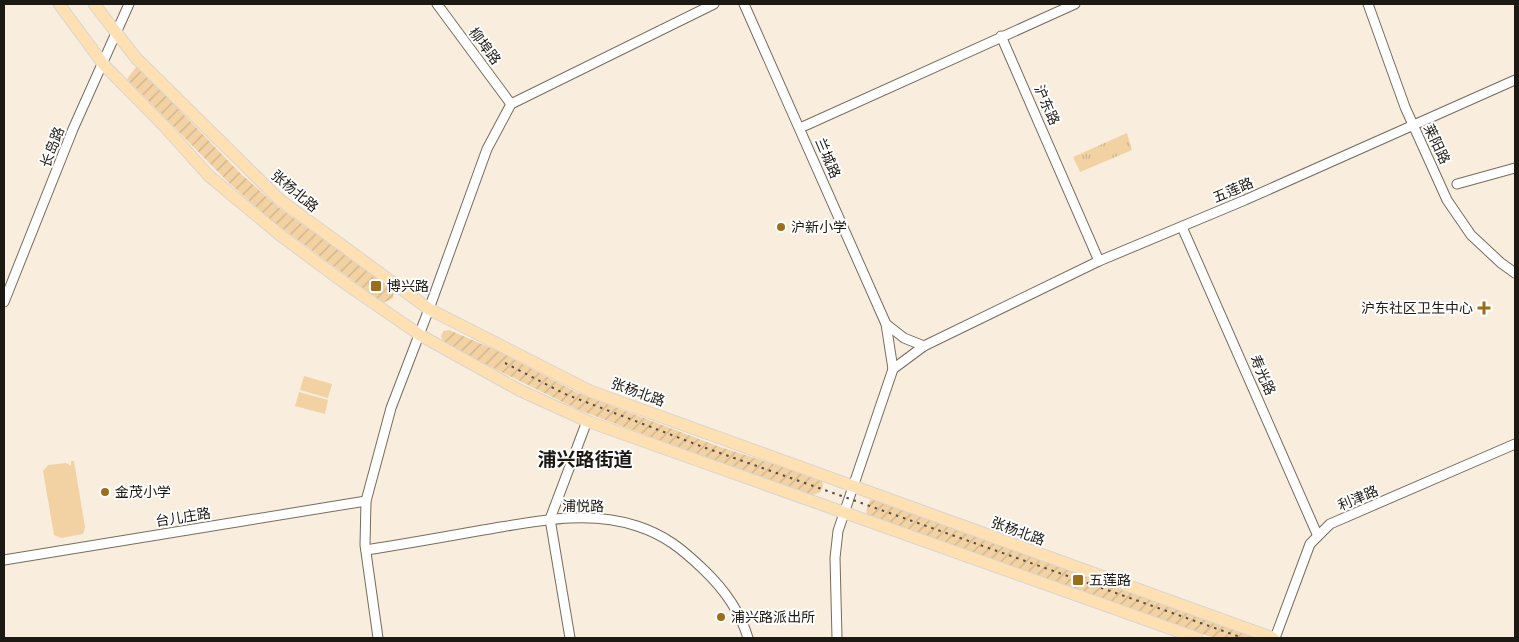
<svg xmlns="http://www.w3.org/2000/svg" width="1519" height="642" font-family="Barlow,'Noto Sans SC',sans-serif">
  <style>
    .grass { fill: url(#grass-tufts) }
    .garden { fill: url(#garden-furrows) }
    .pitch { fill: #f2d1a3 }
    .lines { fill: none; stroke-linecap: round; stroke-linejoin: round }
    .minor-casing { stroke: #776c5e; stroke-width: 11 }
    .major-casing { stroke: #d6d5d4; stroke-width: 13 }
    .minor { stroke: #fff; stroke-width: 9 }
    .major { stroke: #fee0b2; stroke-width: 11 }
    .rail { stroke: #544e46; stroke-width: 2; stroke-dasharray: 2.5 5; stroke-linecap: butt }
    .poi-dot { fill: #9b6d1d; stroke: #fff; stroke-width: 2 }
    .labels { text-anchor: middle; stroke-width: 4; stroke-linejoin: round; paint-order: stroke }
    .street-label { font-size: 14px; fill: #1c1812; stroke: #fff }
    .poi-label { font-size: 14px; fill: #1c1812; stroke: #fff; text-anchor: start }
    .district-label { font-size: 19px; font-weight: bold; fill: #1c1812; stroke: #fff }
  </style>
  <defs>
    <pattern id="grass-tufts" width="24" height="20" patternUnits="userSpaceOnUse" patternTransform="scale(1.25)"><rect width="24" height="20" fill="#f2d1a3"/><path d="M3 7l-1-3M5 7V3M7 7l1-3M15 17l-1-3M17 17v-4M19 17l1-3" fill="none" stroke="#cfb38b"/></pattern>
    <pattern id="garden-furrows" width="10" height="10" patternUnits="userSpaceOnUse" patternTransform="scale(1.25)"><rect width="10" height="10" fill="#f2d1a3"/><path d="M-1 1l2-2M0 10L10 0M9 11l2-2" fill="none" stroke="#cfb38b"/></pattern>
  </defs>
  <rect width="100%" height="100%" fill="#f9eedd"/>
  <polygon class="grass" points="1127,133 1132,150 1080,172 1073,157"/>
  <g class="garden">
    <polygon points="137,66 238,171 278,207 389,286 394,292 393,298 383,303 271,220 228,182 127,79"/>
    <polygon points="449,330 498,351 578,393 720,447 817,478 822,481 823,486 820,492 813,495 717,462 579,410 444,344 441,336 444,331"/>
    <polygon points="870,500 874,500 1253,637 1214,638 868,515 866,512"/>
  </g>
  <g class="pitch">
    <polygon points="304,376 332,384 328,398 300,390"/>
    <polygon points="299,392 328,400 325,414 295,406"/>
    <polygon points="71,461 74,461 85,527 83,534 61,538 54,535 43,471 48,465 66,463 71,466"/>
  </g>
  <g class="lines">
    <defs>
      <g id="minor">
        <polyline points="437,4 511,104"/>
        <polyline points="744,4 886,324 893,369"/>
        <polyline points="1368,4 1405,107 1447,200 1471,235 1501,263 1515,273"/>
        <polyline points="1001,36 1099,261"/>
        <polyline points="800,128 1075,4"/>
        <polyline points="1457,184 1515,168"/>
        <polyline points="1182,227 1317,534"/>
        <polyline points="4,302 73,129 129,4"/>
        <polyline points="886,324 904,338 924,346"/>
        <path d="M 366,550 C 405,544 444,537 483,530 C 533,522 587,509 637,526 C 665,535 682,549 703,569 C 723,588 740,611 748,638"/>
        <polyline points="4,560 366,501"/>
        <polyline points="378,638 365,545 366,501 391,408 429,309 487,149 511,104 714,4"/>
        <polyline points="570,638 550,519 587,421"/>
        <polyline points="837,638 835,558 838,531 893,369 924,346 1099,261 1245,200 1515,80"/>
        <polyline points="1275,638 1310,544 1330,524 1515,444"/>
      </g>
      <g id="major">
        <polyline points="59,4 104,65 166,128 209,176 280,235 346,284 420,335 519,390 587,421 1197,638"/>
        <polyline points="94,4 136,58 280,200 429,309 590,391 1273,638"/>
      </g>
    </defs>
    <use href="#minor" class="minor-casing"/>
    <use href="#major" class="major-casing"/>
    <use href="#minor" class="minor"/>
    <use href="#major" class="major"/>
    <polyline class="rail" points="505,363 565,394 703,447 1243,638"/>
  </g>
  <g class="poi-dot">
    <circle cx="781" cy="227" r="5"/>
    <rect x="370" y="280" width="12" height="12" rx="2.5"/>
    <path d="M1481.5 300.5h5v5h5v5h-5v5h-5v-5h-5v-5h5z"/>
    <circle cx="105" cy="492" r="5"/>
    <rect x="1072" y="574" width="12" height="12" rx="2.5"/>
    <circle cx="721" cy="617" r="5"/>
  </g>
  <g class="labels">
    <g class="street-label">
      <text transform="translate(485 46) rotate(53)" y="5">柳埠路</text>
      <text transform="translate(1047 105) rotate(66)" y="5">沪东路</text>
      <text transform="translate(1437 144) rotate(65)" y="5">莱阳路</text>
      <text transform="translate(52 147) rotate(-69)" y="5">长岛路</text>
      <text transform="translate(828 158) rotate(67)" y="5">兰城路</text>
      <text transform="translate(1233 190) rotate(-23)" y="5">五莲路</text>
      <text transform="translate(295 191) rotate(40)" y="5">张杨北路</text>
      <text transform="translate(1263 375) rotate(66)" y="5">寿光路</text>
      <text transform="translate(638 392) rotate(20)" y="5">张杨北路</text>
      <text transform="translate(1358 498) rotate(-23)" y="5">利津路</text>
      <text transform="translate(583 506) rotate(1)" y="5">浦悦路</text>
      <text transform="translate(183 517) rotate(-9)" y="5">台儿庄路</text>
      <text transform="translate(1018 531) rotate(20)" y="5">张杨北路</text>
    </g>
    <g class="poi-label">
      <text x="791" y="232">沪新小学</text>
      <text x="387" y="291">博兴路</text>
      <text x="1473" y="313" text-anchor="end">沪东社区卫生中心</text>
      <text x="115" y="497">金茂小学</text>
      <text x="1089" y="585">五莲路</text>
      <text x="731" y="622">浦兴路派出所</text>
    </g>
    <g class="district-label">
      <text x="585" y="466">浦兴路街道</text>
    </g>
  </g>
  <rect width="1519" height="642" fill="none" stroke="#1c1812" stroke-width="10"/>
</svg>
